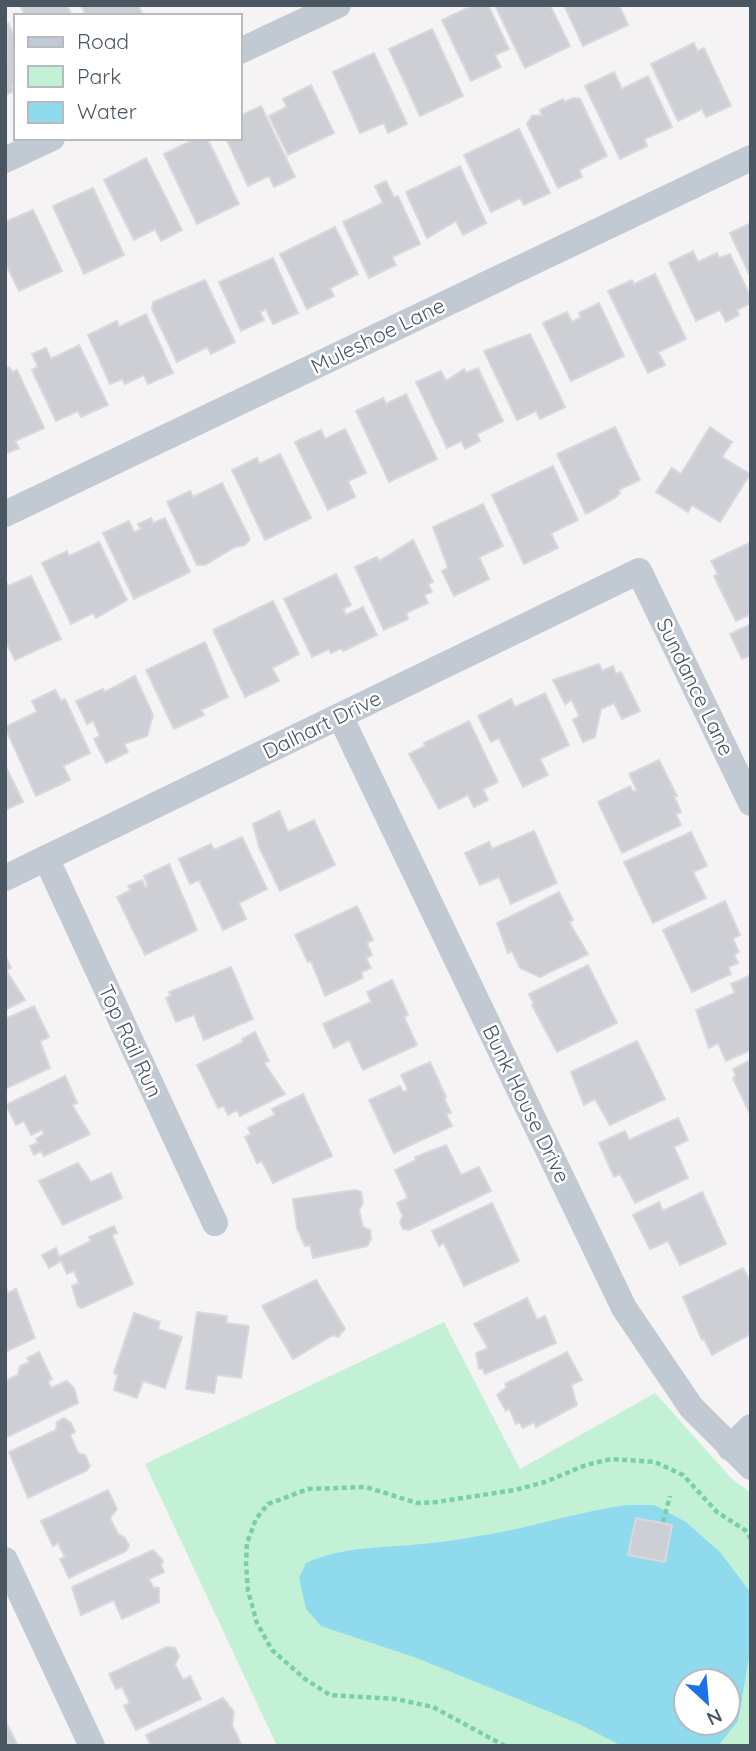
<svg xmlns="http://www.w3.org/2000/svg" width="756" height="1751" font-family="Quicksand,sans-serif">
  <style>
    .green { fill: #c3f1d5; fill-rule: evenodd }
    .water { fill: #90daee; fill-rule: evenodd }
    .building { fill: #cdcfd5; stroke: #d7d9de; stroke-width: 2 }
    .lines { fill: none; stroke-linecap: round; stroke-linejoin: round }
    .path { stroke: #7ad0a6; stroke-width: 4.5; stroke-dasharray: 5 3.5; stroke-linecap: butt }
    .minor { stroke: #c1cad2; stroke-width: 26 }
    .labels { text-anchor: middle; stroke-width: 5; stroke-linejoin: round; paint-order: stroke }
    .street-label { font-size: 21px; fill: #4a5661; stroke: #fff }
  </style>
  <rect width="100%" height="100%" fill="#f5f3f3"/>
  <path class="green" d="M 444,1322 L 520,1469 L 655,1393 L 732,1479 L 751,1493 L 751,1746 L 277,1746 L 145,1464 ZM 686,1681 L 728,1681 L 728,1723 L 686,1723 Z"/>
  <path class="water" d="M 628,1505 L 654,1505 L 686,1522 L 720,1552 L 751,1593 L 751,1646 L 738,1721 L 718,1746 L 622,1746 L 577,1723 L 414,1657 L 321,1626 L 306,1609 L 299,1578 L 306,1563 C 346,1545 389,1548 432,1543 C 452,1541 471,1537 491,1534 C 537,1526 581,1511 628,1505 ZM 686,1681 L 728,1681 L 728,1723 L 686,1723 Z"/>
  <g class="building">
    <polygon points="20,5 67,5 72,16 19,16 24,13"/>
    <polygon points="81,5 138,5 143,16 86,16"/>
    <polygon points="474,5 488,5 509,49 495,55 501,67 471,81 442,20"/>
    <polygon points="495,5 550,5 570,46 525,68"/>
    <polygon points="564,5 619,5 628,25 583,46"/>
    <polygon points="8,23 16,40 16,85 12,87 14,91 5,95"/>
    <polygon points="432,29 463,96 420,116 389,49"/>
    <polygon points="694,43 697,51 704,48 731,106 706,117 702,109 678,121 651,64"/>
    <polygon points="374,53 407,124 388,133 384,123 360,133 333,72"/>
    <polygon points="614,72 622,89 648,76 672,127 644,139 647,146 620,159 585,86"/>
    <polygon points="311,85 334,133 288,155 269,116 287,107 283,99"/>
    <polygon points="573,98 580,99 607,156 579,170 582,177 558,188 527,124 532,116 542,115 540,110 563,99 565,102"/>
    <polygon points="261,106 295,177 274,187 269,176 248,186 226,138 240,138 240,116"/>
    <polygon points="519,129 550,193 524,205 520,198 491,212 464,155"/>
    <polygon points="197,138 207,138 239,204 197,224 164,154"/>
    <polygon points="146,158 182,230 161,241 155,229 134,240 104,180"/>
    <polygon points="460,166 486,223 463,235 456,221 427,238 406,192"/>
    <polygon points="386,181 394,198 398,196 420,244 392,257 396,265 369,278 343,222 383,203 375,186"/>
    <polygon points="93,188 124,255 84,274 53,206"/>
    <polygon points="33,210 62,271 19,291 5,262 5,222"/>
    <polygon points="751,223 751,278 730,233"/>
    <polygon points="335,227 358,274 330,288 334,296 307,309 280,254"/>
    <polygon points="693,251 698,262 717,253 719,258 730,254 751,298 751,303 737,310 739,315 726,322 720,310 696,321 669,263"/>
    <polygon points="273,258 298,313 273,324 266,309 260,312 264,320 241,331 219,282"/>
    <polygon points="655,274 686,339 658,352 665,365 648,373 608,291 632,280 634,284"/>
    <polygon points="205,280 235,342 211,354 207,347 177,362 152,309 153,302"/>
    <polygon points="599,303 624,356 571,381 543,323 567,312 572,322 581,317 579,313"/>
    <polygon points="146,314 173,373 148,384 144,375 125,384 122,379 110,384 88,335 117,321 119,327"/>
    <polygon points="530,334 565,407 540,419 536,411 517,420 484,351"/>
    <polygon points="79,345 108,405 81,417 78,411 56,421 32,370 38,367 32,354 46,348 51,359"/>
    <polygon points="9,367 12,372 17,370 44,428 15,441 19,448 5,454 5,369"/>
    <polygon points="478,368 503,421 477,434 480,441 465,449 461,441 447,448 416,382 441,371 446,381 464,369 466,373"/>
    <polygon points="406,394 437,459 389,482 356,411 383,398 386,404"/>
    <polygon points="615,427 640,480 618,490 620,493 615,498 586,514 557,454"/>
    <polygon points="710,427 732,442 722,457 750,474 720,522 692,505 688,512 656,492 672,468 681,474"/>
    <polygon points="345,429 366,473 348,481 355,497 328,510 295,442 321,430 325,439"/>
    <polygon points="280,454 311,518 265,540 232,470 257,458 259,464"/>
    <polygon points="553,466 578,520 551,533 558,548 524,564 492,495"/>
    <polygon points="222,483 250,539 245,545 235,547 205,565 197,565 167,502 190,491 193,497"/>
    <polygon points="483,504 503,546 479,557 489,579 454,596 442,571 448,568 433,527"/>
    <polygon points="151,518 153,523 165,518 190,572 134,599 103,533 129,521 134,532 141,529 138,524"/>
    <polygon points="413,540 433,582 428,584 432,592 424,595 428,603 406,613 408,619 384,630 355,567 377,557 379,561"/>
    <polygon points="99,542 127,600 96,618 93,613 71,624 42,563 67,551 69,556"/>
    <polygon points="751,542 751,614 736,621 714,576 718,574 711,561"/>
    <polygon points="336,574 351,605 343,609 346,615 363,607 377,635 343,651 342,648 331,653 329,649 312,657 284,599"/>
    <polygon points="31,576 61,639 15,660 5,640 5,580 8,586"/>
    <polygon points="273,601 299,654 272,668 279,681 245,697 213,630"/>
    <polygon points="751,624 751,655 742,659 730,634"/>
    <polygon points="205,642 228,697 201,710 204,715 174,729 146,670"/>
    <polygon points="599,664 602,671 613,666 616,674 621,672 640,711 622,719 614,703 601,709 595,737 583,742 573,720 579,716 572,700 565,704 553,680"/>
    <polygon points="135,676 153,715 147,736 124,744 128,752 106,763 94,739 100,736 93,721 87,724 76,701 103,689 105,692"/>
    <polygon points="55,690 61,701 65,699 90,753 63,766 70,780 36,796 5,727 37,712 32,701"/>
    <polygon points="545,693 569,745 540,759 548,775 523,787 499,738 491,742 478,716 511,699 515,707"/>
    <polygon points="469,721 498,782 483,789 488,800 474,807 468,795 439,809 409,754 425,746 424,743"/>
    <polygon points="659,760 677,796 674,796 681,812 676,814 681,825 622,853 598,802 630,786 633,792 637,790 629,774"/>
    <polygon points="5,765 23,802 5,810"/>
    <polygon points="279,811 288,832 314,820 335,865 280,891 259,847 253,824"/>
    <polygon points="534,831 557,883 511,904 499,877 480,885 465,853 489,842 492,849"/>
    <polygon points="691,832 707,866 693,872 706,898 653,923 624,862"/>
    <polygon points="242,837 267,889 239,903 246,919 223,930 199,880 190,884 179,859 211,844 214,850"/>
    <polygon points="169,864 197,930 145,955 117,897 131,890 128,886 142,880 145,887 148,886 144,876"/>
    <polygon points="559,892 573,920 569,922 588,954 540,977 520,968 512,951 508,953 497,923"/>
    <polygon points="725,901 740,935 733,939 739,952 734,955 738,963 728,967 731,974 692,992 663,930"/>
    <polygon points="357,906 373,940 367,943 372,955 366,958 371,968 361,972 363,978 325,996 311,961 308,962 295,935"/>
    <polygon points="5,955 11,968 6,970 25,1000 5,1010"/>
    <polygon points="588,965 617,1023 557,1052 532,1005 534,1004 529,994"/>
    <polygon points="231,967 253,1019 204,1040 194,1015 176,1022 166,998 171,996 169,992"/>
    <polygon points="751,975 751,1050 726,1061 718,1043 709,1048 696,1010 735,993 731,984"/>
    <polygon points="392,980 408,1015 404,1017 417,1045 363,1070 349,1040 334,1048 323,1024 371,1002 367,992"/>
    <polygon points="34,1006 49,1037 40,1041 50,1068 5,1089 5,1019"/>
    <polygon points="255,1032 269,1061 264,1063 285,1094 240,1116 237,1110 228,1115 224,1106 218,1108 197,1065 243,1042 242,1039"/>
    <polygon points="637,1041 665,1099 610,1125 595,1099 584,1105 571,1072"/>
    <polygon points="751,1060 751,1116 733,1078 736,1076 733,1069"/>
    <polygon points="430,1062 446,1097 444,1098 451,1113 446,1114 452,1126 394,1153 369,1100 400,1086 403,1092 408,1090 401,1075"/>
    <polygon points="65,1076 77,1103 72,1105 90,1134 44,1156 41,1151 34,1155 30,1146 38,1143 36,1139 44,1134 42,1130 31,1135 24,1121 16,1125 6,1105"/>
    <polygon points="303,1094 332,1156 273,1183 262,1161 257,1163 245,1137 251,1134 248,1128 275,1115 272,1109"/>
    <polygon points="678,1118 688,1140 674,1147 688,1178 635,1203 620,1174 614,1177 599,1143 625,1131 629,1140"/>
    <polygon points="446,1145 461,1175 479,1167 491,1191 409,1230 403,1229 400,1222 403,1216 397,1203 408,1198 395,1170 416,1160 415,1157"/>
    <polygon points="78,1163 91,1182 111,1173 122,1198 63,1225 39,1181"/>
    <polygon points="355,1190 361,1192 363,1203 359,1210 363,1227 370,1230 371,1239 367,1246 313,1258 310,1245 305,1246 297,1228 293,1199"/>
    <polygon points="702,1192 726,1244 680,1265 668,1241 650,1249 633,1215 659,1202 663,1211"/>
    <polygon points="492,1203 519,1261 464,1286 444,1243 439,1246 432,1231"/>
    <polygon points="114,1226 117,1233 112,1235 133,1284 82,1308 78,1306 72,1286 79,1283 74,1271 67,1274 61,1261 49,1268 42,1255 56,1248 59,1257 91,1241 89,1237"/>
    <polygon points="743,1268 751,1283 751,1334 712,1355 704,1339 702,1340 683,1297"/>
    <polygon points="316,1280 345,1329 338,1337 333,1335 293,1359 262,1306"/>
    <polygon points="5,1286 8,1293 16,1289 35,1338 5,1352"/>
    <polygon points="527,1298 537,1320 545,1316 556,1343 485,1374 483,1369 479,1369 476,1353 488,1348 474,1324"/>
    <polygon points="197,1312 227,1316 226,1323 249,1326 241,1378 217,1375 214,1393 186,1389"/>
    <polygon points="134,1313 160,1322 158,1329 182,1337 165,1388 143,1381 137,1398 114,1390 118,1375 114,1373"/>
    <polygon points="39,1352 52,1379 48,1381 51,1388 67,1381 74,1388 78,1403 5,1438 5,1381 18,1375 20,1366 30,1362 27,1358"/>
    <polygon points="567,1352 582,1380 571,1385 577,1405 536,1427 534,1422 523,1428 519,1422 516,1424 509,1408 506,1411 497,1395 507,1387 505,1384"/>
    <polygon points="64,1418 71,1423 75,1432 70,1435 78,1453 85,1455 90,1466 86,1471 28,1498 9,1452 56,1430 57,1422"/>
    <polygon points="108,1490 117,1509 110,1518 118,1534 124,1537 129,1545 126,1551 69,1578 60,1559 65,1557 58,1543 53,1546 41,1521"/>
    <polygon points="636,1518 672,1525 665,1562 628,1555"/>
    <polygon points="153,1550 163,1561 161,1565 164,1572 149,1579 153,1587 159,1588 159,1602 122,1619 114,1600 81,1615 72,1587"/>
    <polygon points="167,1647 175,1648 179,1656 175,1665 183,1680 190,1676 201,1699 136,1730 124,1706 130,1703 122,1687 116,1689 109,1674"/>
    <polygon points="223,1698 234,1712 232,1725 242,1746 151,1746 146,1735"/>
    <polygon points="7,1724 18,1746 5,1746"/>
  </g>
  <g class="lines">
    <g class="path">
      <polyline points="663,1522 670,1496"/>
      <polyline points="505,1746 433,1707 396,1699 330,1695 305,1679 272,1650 257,1623 248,1591 246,1564 247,1543 256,1519 268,1504 308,1489 366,1487 417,1503 437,1502 515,1490 545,1482 586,1465 611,1459 655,1462 683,1475 717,1512 745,1530 751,1539"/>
    </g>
    <g class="minor">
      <polyline points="240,51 338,5"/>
      <polyline points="5,160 52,138"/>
      <polyline points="5,514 751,158"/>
      <polyline points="340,716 624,1308 691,1407 751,1467"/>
      <polyline points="46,858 215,1223"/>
      <polyline points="5,878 639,571 751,803"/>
      <polyline points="730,1448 751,1427"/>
      <polyline points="5,1560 92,1746"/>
    </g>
  </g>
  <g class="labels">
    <g class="street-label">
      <text transform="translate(378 336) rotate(-26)" y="7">Muleshoe Lane</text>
      <text transform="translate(695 687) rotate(64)" y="7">Sundance Lane</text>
      <text transform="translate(322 725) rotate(-26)" y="7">Dalhart Drive</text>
      <text transform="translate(130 1041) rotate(65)" y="7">Top Rail Run</text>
      <text transform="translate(526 1104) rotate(64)" y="7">Bunk House Drive</text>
    </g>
  </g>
  <rect width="756" height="1751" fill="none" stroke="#4a5661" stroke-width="14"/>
  <rect x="14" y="14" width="228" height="126" fill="#ffffff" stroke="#b7bbc0" stroke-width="2"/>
  <rect x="28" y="37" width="35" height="10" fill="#c1cad2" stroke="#b7bbc0" stroke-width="2"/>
  <text x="77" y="49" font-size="21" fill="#4a5661">Road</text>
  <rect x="28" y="66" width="35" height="21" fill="#c3f1d5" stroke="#b7bbc0" stroke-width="2"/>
  <text x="77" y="84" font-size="21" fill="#4a5661">Park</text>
  <rect x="28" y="102" width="35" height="21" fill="#90daee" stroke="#b7bbc0" stroke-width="2"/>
  <text x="77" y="119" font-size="21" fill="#4a5661">Water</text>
  <g transform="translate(707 1702) rotate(154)"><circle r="33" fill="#ffffff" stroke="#b7bbc0" stroke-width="2"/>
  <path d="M0-5L12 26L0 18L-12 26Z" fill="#1a73e8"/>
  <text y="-10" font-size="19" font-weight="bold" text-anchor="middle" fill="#4a5661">N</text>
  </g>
</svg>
